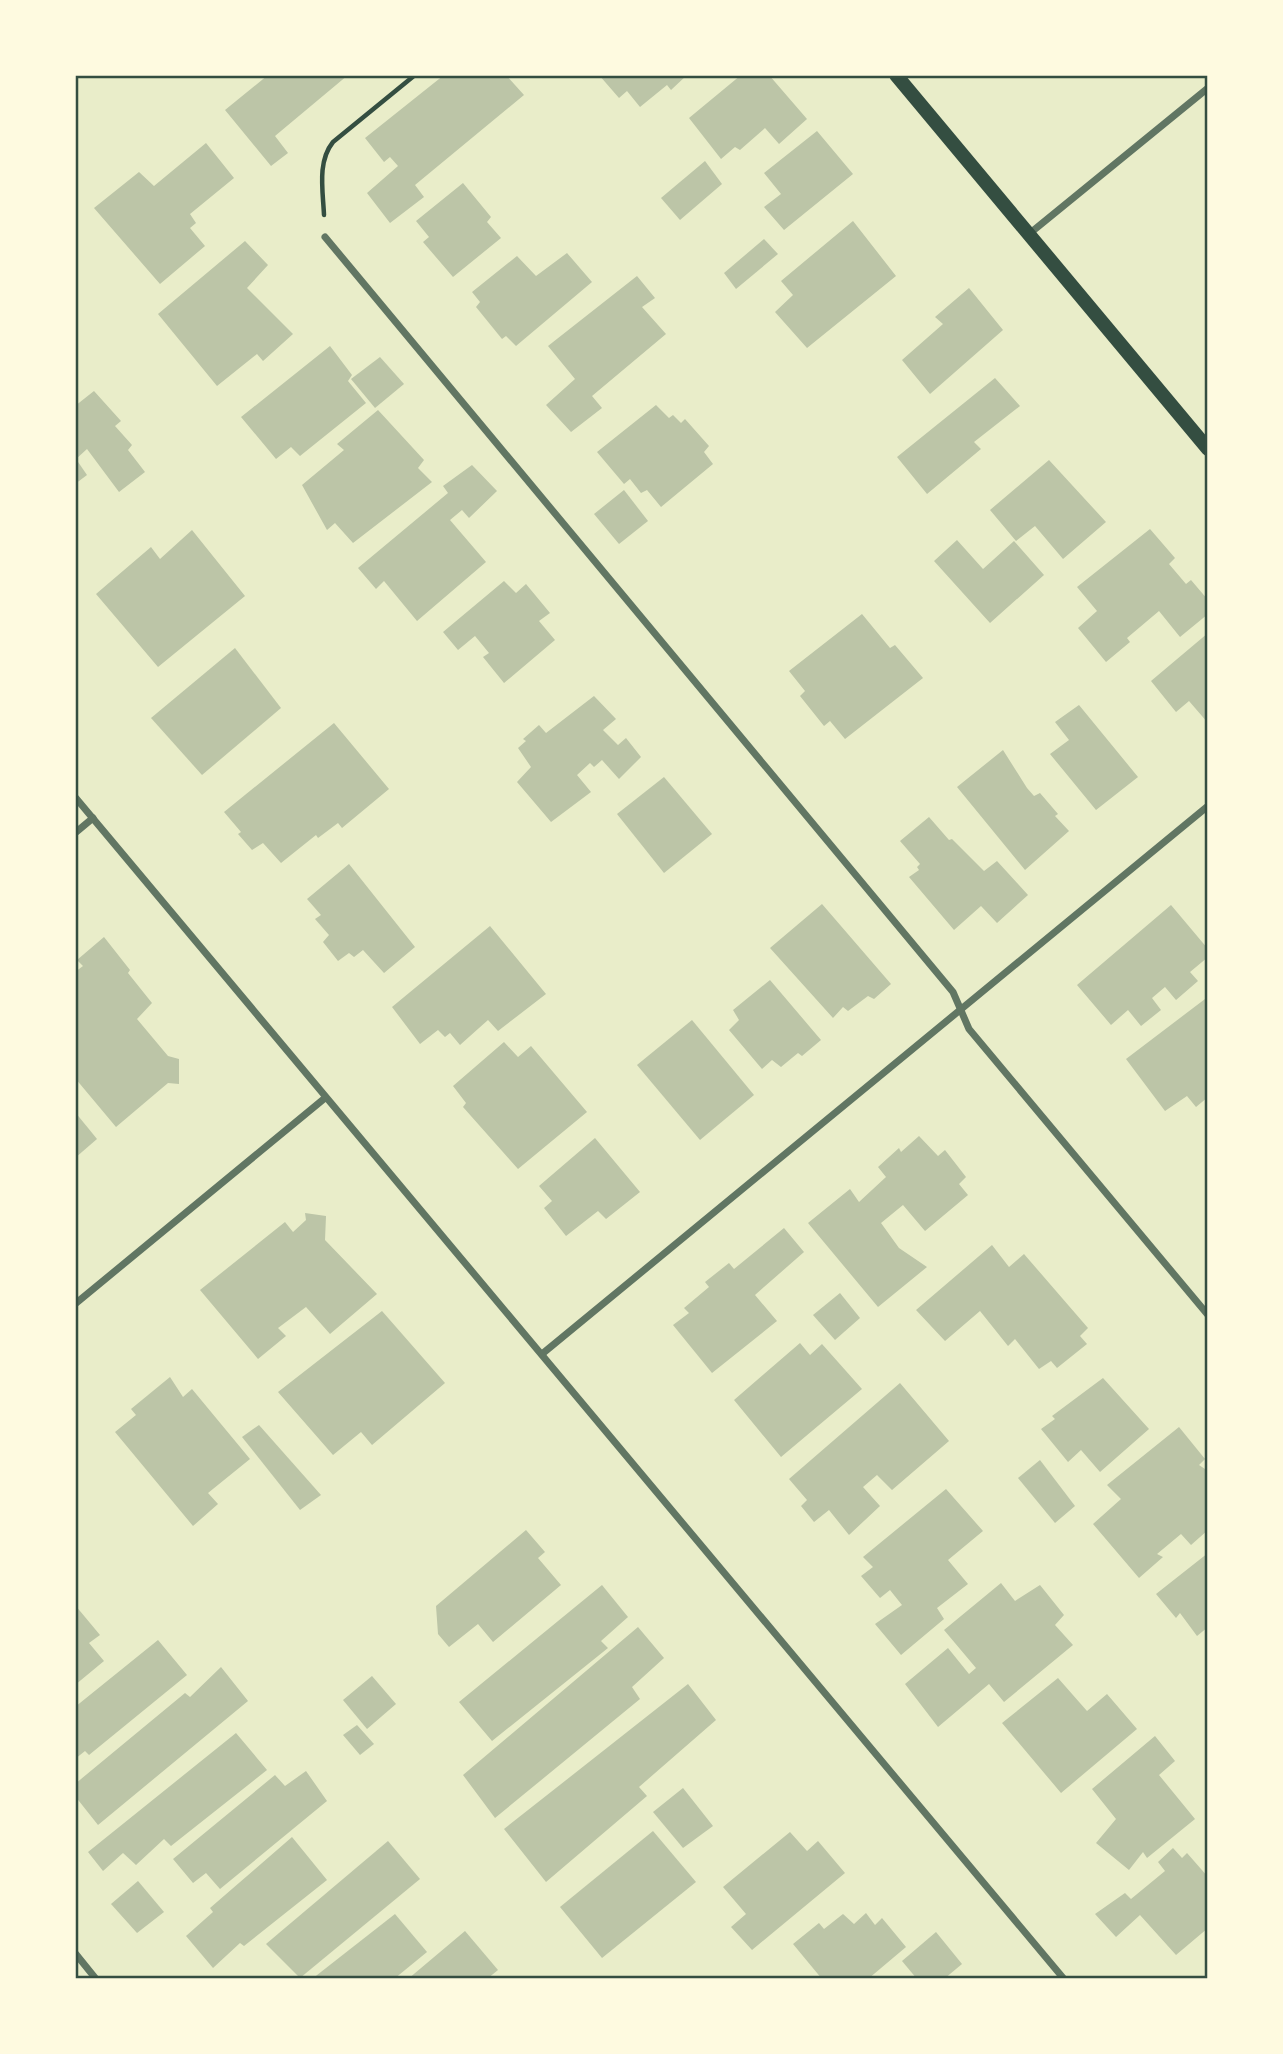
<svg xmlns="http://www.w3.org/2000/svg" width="1283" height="2054" font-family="Karla,sans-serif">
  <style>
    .building { fill: #bcc5a7 }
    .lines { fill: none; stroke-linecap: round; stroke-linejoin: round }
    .path { stroke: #344e41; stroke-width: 4.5 }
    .minor { stroke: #617663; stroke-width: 7 }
    .secondary { stroke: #344e41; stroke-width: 14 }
    .neatline { fill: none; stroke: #344e41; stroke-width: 2.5 }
  </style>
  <rect width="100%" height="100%" fill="#e9edc9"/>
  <g class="building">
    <polygon points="268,75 348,75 275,136 288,153 271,166 225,110"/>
    <polygon points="444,75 506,75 524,95 415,185 424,197 390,223 367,193 398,166 390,157 384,162 365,138"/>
    <polygon points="599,75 687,75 671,90 667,85 640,107 627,91 619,98"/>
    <polygon points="741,75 769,75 807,119 779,144 765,128 740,150 735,147 721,159 689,118"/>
    <polygon points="817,131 853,174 784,230 764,207 781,194 764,173"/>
    <polygon points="206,143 234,178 190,214 196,223 190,228 205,246 160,284 94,208 139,172 154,186"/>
    <polygon points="705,161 722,184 680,220 661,198"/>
    <polygon points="463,183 491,217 487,222 501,238 453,277 423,242 429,237 416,221"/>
    <polygon points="853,221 896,276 807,348 775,312 793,295 781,281"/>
    <polygon points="764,239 778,254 736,289 724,273"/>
    <polygon points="245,241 268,265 247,288 293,334 263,361 257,354 217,386 158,314"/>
    <polygon points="567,253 592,282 516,346 506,336 502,339 476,307 480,302 472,292 517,256 536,276"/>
    <polygon points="637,276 655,298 642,307 666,334 592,396 602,408 571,432 546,405 575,379 548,346"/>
    <polygon points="969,288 1003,330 930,394 902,360 943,324 935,317"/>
    <polygon points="330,346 352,375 348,381 366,403 300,456 291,447 276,459 241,417"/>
    <polygon points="380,357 404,384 375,408 351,379"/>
    <polygon points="995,378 1020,406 974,442 981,449 927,494 897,457"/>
    <polygon points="94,391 121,421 115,426 132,445 128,450 145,472 119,492 87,449 76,459 87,475 75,484 75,406"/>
    <polygon points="656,405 669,418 673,415 681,423 685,419 709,446 704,452 713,464 661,507 647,490 641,493 630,479 624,484 597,452"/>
    <polygon points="378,410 424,460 418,468 432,482 353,543 335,523 327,530 302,485 344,450 337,444"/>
    <polygon points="1049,460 1106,522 1063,559 1035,526 1016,541 990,510"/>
    <polygon points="472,465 497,491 469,518 462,510 450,520 486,562 417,621 384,581 376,589 358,568 448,493 443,486"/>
    <polygon points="624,490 648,521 619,544 594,514"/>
    <polygon points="1150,529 1175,558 1169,564 1186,584 1191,580 1208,600 1208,614 1180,637 1159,611 1127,638 1130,642 1106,662 1078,628 1097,611 1077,587"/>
    <polygon points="192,530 245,596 158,667 96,594 151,547 160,559"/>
    <polygon points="957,540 983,569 1014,541 1044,575 990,623 934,561"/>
    <polygon points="504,581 516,593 526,584 550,613 539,621 555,640 504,683 483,657 489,653 475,636 458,650 443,632"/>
    <polygon points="862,614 890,648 895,645 923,678 845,739 830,721 824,726 800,696 805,691 789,671"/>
    <polygon points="1208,633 1208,723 1189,701 1176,712 1151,681"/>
    <polygon points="235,648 281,708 202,775 151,718"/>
    <polygon points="594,696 616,719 603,730 618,745 626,738 641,757 619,779 602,760 594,767 590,763 577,775 591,792 551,822 517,782 531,767 518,748 526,741 523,739 539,725 546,733"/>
    <polygon points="1079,705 1138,777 1096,810 1050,754 1069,740 1055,722"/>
    <polygon points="334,723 389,789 342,828 338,823 318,838 316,835 281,863 263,843 252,850 238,834 241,832 224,812"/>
    <polygon points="1003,750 1027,788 1034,796 1040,793 1058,814 1055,816 1069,831 1025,870 957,787"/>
    <polygon points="664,777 712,834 664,873 617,814"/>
    <polygon points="929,817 949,840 952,839 984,871 997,861 1028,895 997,923 981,906 954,930 909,877 919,870 917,867 920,864 900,841"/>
    <polygon points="349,864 415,947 384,973 363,950 354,957 349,953 338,961 323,942 329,935 315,919 321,915 307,899"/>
    <polygon points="822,904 891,984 874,999 868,996 848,1011 843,1007 833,1018 770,948"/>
    <polygon points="1171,905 1208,949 1208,957 1190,972 1198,981 1176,1000 1165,987 1152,998 1161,1010 1141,1026 1128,1010 1111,1025 1077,985"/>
    <polygon points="490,926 546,994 498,1031 488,1020 460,1045 450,1033 445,1037 438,1030 420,1044 392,1007"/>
    <polygon points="104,937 130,970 128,973 152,1003 137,1019 168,1056 179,1059 179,1084 168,1083 116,1127 75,1078 75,1044 78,1041 75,1038 75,1005 78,1002 75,997 75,972 83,966 77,960"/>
    <polygon points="770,980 821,1040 802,1056 798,1053 781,1067 772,1060 762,1069 729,1030 739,1020 733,1010"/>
    <polygon points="1205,999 1208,1002 1208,1097 1196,1107 1187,1096 1165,1111 1126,1059"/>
    <polygon points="692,1020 754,1095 700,1140 637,1065"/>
    <polygon points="504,1042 518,1057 531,1046 587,1112 518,1169 463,1107 466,1103 453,1086"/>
    <polygon points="75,1112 97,1139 75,1158"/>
    <polygon points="919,1136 938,1156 945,1150 966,1177 959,1184 968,1195 925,1231 903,1205 881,1223 899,1248 927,1267 878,1307 808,1223 850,1189 859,1202 886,1177 878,1167 899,1148 901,1152"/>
    <polygon points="595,1138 640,1192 606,1219 598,1211 566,1236 544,1208 552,1201 539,1186"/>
    <polygon points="305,1213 326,1216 325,1240 377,1294 330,1334 306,1307 278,1328 286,1336 258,1359 200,1290 285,1222 293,1232 306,1220"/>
    <polygon points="784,1228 804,1252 755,1295 777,1321 712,1373 673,1325 689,1313 684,1308 709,1287 705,1282 729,1263 734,1269"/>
    <polygon points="992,1245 1009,1267 1024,1254 1088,1328 1080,1336 1087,1344 1057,1368 1051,1361 1039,1369 1015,1339 1008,1346 980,1311 945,1341 916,1310"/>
    <polygon points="840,1293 860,1318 835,1340 813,1315"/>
    <polygon points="382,1311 445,1383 372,1445 361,1432 333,1455 278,1392"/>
    <polygon points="800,1343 810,1355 822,1344 862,1389 781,1457 734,1400"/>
    <polygon points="170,1377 183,1397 192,1389 250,1459 208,1493 218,1504 193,1526 115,1432 136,1415 131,1409"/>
    <polygon points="1103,1378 1149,1429 1100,1472 1081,1450 1068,1462 1041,1429 1055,1419 1052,1416"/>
    <polygon points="900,1383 949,1441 892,1490 877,1475 863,1487 880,1506 849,1535 829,1510 814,1522 801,1506 807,1500 789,1479"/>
    <polygon points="259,1425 321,1495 300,1510 242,1437"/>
    <polygon points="1179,1427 1205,1459 1199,1465 1208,1471 1208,1530 1191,1545 1181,1534 1157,1554 1163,1557 1139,1578 1093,1524 1121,1499 1107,1485"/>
    <polygon points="1040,1460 1075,1506 1055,1523 1018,1478"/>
    <polygon points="946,1489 983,1531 948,1560 968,1584 937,1608 944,1619 901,1655 875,1624 902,1605 890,1590 880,1598 861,1576 873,1567 863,1557"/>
    <polygon points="526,1530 545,1552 538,1558 561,1585 493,1642 478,1624 449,1647 438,1634 436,1606"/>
    <polygon points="1208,1553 1208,1627 1197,1636 1180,1613 1176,1618 1156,1594"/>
    <polygon points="1001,1583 1015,1601 1040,1585 1064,1615 1055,1625 1073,1645 1004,1702 989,1684 938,1727 905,1684 948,1648 969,1674 976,1668 944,1630"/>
    <polygon points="602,1585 628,1617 601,1641 608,1648 492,1741 459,1702"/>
    <polygon points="75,1605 100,1635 89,1643 104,1661 75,1685"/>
    <polygon points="638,1627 664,1658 632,1687 640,1699 495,1818 463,1775"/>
    <polygon points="158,1640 187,1675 89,1755 85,1751 75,1759 75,1707"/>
    <polygon points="221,1667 248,1701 98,1825 75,1796 75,1784 185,1693 190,1697"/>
    <polygon points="372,1676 396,1704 367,1729 343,1700"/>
    <polygon points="1058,1678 1087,1711 1107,1694 1137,1729 1061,1793 1002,1723"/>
    <polygon points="688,1684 716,1720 639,1787 647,1796 546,1882 504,1829"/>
    <polygon points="357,1725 374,1744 360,1755 343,1735"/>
    <polygon points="236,1733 267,1770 171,1846 164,1839 136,1865 123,1853 103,1871 88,1852"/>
    <polygon points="1155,1736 1175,1761 1159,1775 1195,1819 1147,1858 1143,1852 1129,1870 1096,1843 1116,1819 1092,1789"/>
    <polygon points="306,1771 327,1801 220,1889 206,1873 193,1883 173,1859 275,1775 285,1786"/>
    <polygon points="683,1788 713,1826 683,1848 653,1812"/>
    <polygon points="653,1831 696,1882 602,1958 560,1907"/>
    <polygon points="790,1832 807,1851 818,1841 845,1873 752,1950 731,1927 746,1914 723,1887"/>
    <polygon points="292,1837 327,1880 244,1946 240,1943 213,1968 186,1936 213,1912 210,1908"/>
    <polygon points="388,1841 420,1879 300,1978 266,1944"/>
    <polygon points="1173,1848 1182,1858 1187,1853 1208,1877 1208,1928 1176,1955 1140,1915 1116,1937 1095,1914 1125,1893 1131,1899 1165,1871 1158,1862"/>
    <polygon points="138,1881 164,1912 137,1933 111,1904"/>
    <polygon points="866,1913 875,1925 882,1918 906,1947 868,1979 822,1979 793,1944 819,1923 824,1929 843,1914 854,1924"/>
    <polygon points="395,1914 427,1952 394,1979 312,1979"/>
    <polygon points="465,1931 498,1970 487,1979 408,1979"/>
    <polygon points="936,1932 962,1964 944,1979 917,1979 902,1961"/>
  </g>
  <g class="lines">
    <path class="path" d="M 324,215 C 323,191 317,162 333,142 L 415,75"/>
    <g class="minor">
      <polyline points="1029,234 1208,88"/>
      <polyline points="325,237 953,992 969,1029 1208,1315"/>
      <polyline points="75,797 1064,1979"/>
      <polyline points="75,833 93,818"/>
      <polyline points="75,1304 325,1098"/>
      <polyline points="542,1354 1208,806"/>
      <polyline points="75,1953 96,1979"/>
    </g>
    <polyline class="secondary" points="896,75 1208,449"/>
  </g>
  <rect width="1283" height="2054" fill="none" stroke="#fefae0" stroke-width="154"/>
  <rect x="77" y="77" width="1129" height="1900" class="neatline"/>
</svg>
